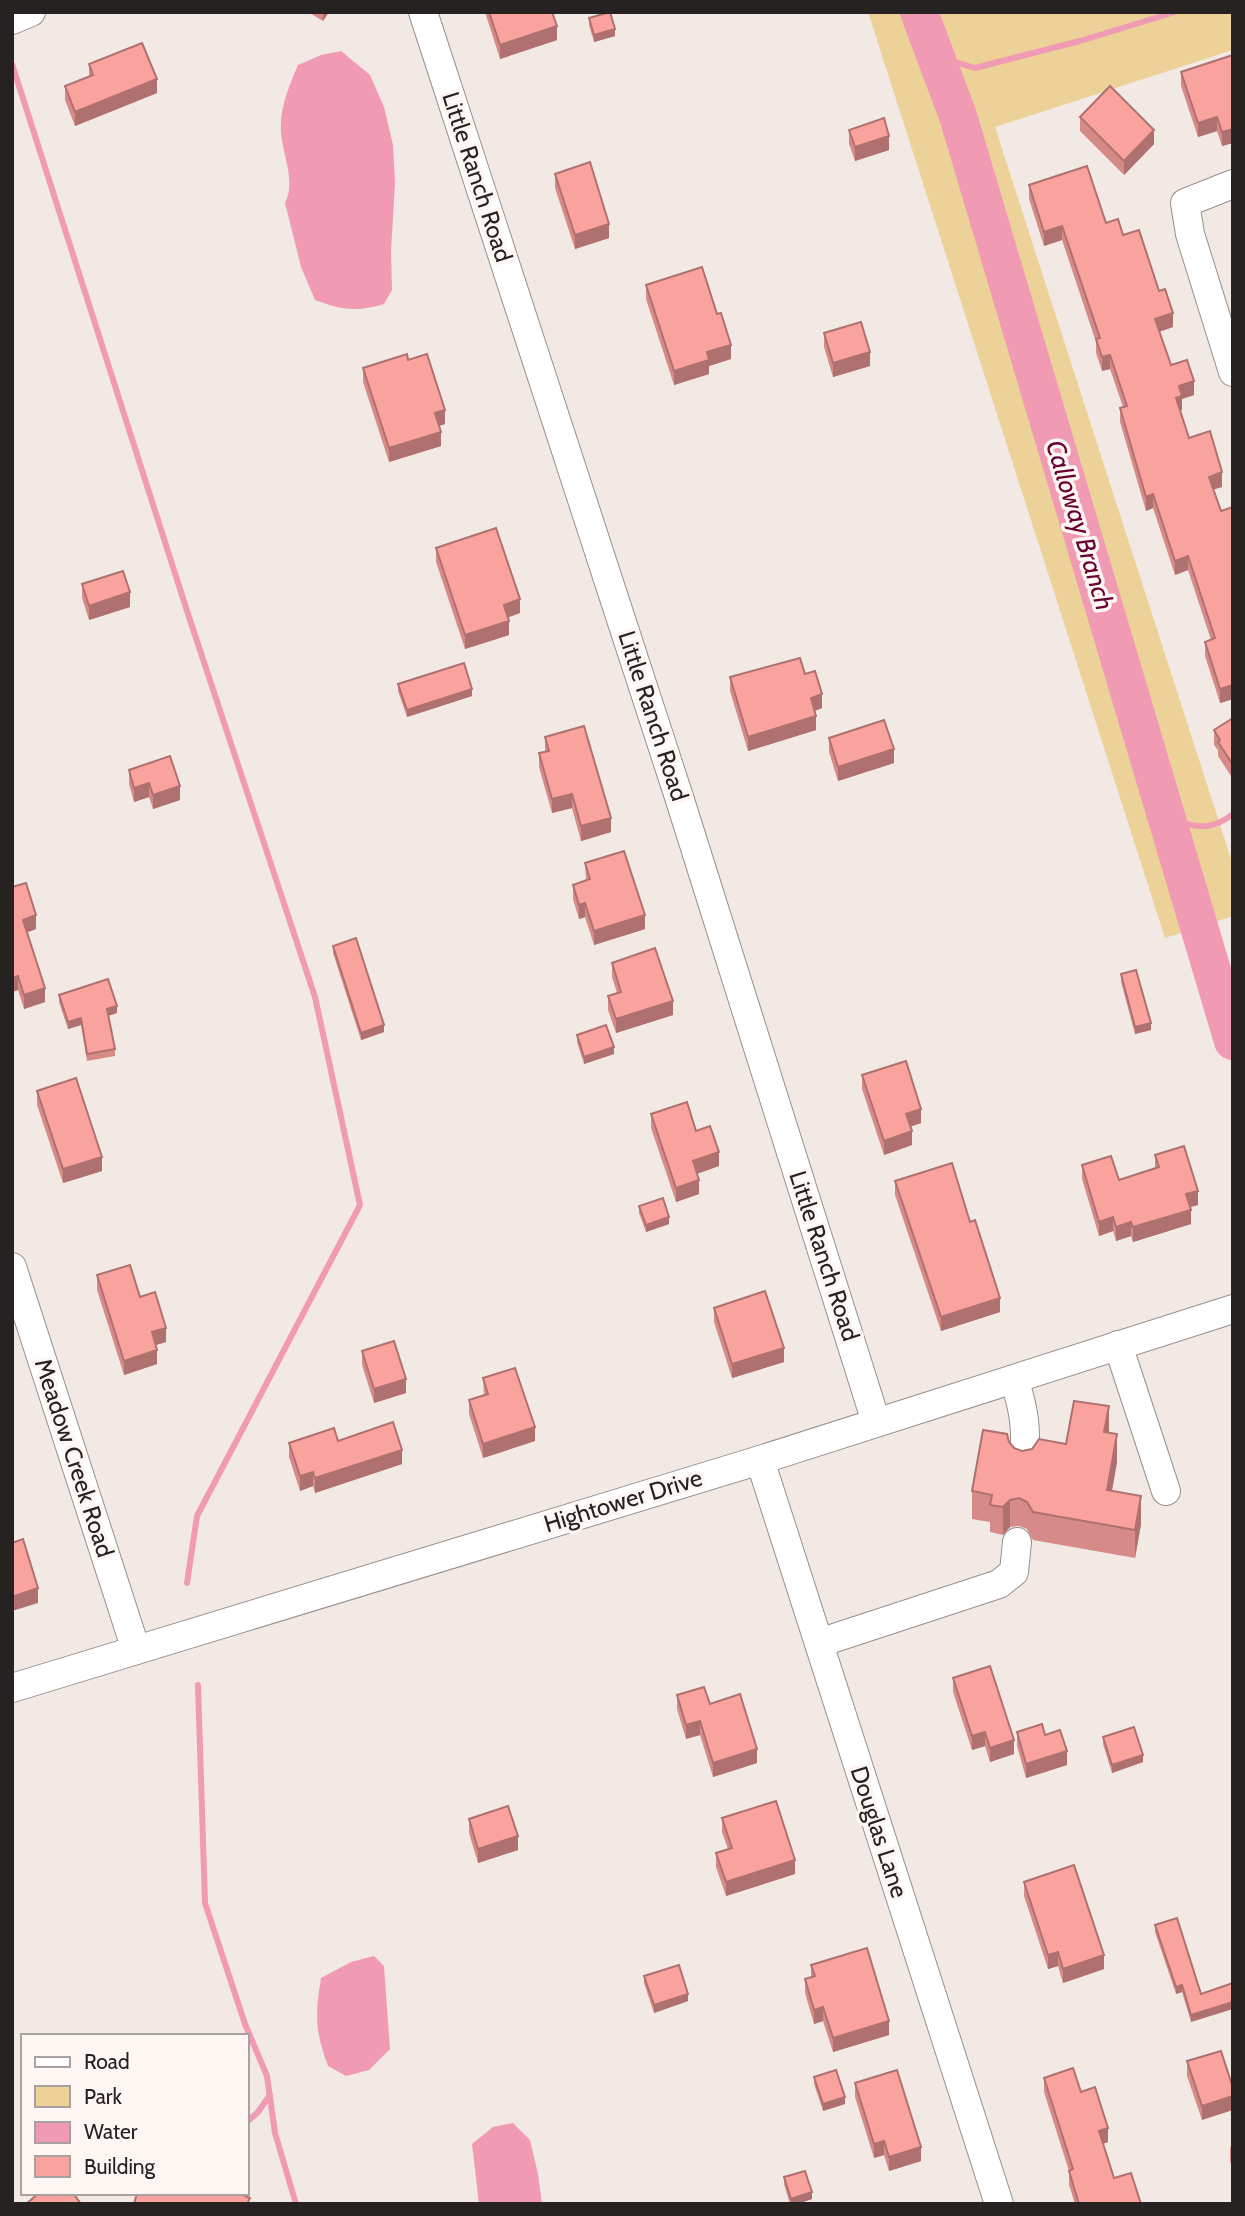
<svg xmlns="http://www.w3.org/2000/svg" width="1245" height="2216" font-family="Cabin,sans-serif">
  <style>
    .green { fill: #ecd198 }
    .water { fill: #f09bb3 }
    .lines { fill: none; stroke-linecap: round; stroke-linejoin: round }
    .stream { stroke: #f09bb3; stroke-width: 6 }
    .river { stroke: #f09bb3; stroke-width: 38 }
    .minor-casing { stroke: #988f8c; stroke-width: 30 }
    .minor { stroke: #fff; stroke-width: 28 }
    .wall { fill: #d78b88 }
    .shaded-wall { fill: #af716f }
    .building { fill: #faa29e; stroke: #af716f; stroke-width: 2 }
    .labels { text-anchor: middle; stroke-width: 7; stroke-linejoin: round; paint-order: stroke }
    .street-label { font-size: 24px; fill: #262221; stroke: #fef6f3 }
    .water-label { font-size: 26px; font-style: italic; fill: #680032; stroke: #fef6f3 }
  </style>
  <rect width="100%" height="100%" fill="#f2e9e5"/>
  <polygon class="green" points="868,12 1233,12 1233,50 995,127 1233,865 1233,916 1165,938"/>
  <g class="water">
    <path d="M 341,51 L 370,75 L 384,107 L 393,145 L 395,183 L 391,251 L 392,290 L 384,304 C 357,312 341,310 315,300 L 301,267 L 285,203 C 296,182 283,156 281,133 C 279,110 289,86 298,65 L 321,55 Z"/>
    <path d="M 374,1956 L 384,1966 L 390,2049 L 369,2070 L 346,2076 L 328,2066 C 315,2031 315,2015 321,1978 L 351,1962 Z"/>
    <polygon points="513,2123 530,2140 538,2174 542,2204 479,2204 472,2144 493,2127"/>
  </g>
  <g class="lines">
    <g class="stream">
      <polyline points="936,56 975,68 1080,41 1175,12"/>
      <polyline points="12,64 189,617 315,997 360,1205 197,1516 187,1583"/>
      <path d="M 1149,759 L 1180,822 C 1201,829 1215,828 1233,814"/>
      <polyline points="198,1685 205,1903 245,2024 267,2076 275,2133 296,2204"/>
      <polyline points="247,2122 258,2112 270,2095"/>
    </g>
    <polyline class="river" points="919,12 958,116 1233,1041"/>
    <defs>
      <g id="minor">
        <polyline points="423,12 679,797 876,1422"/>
        <polyline points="12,20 31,12"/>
        <polyline points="1233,184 1185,203 1190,234 1233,372"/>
        <polyline points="12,1267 136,1650"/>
        <polyline points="1118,1345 1166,1491"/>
        <path d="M 1014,1379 C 1024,1409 1027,1429 1024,1462"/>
        <polyline points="760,1460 999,2204"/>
        <polyline points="819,1643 999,1584 1014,1572 1017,1542"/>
        <polyline points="12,1688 760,1460 1233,1309"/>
      </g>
    </defs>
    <use href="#minor" class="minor-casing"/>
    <use href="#minor" class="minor"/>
  </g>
  <g class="wall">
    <polygon points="308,12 329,12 323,21"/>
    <polygon points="485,12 552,12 557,40 500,59"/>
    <polygon points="589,18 615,36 594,42 589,25"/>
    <polygon points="1233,55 1233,143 1222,146 1217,131 1198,137 1181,86 1181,72"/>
    <polygon points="89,64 157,93 75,126 65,100 65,86 89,76"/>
    <polygon points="1080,117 1154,144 1124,175 1080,131"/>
    <polygon points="849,130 889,150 855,161 849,144"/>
    <polygon points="555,174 609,238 575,249 555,188"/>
    <polygon points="1029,185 1106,223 1123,235 1159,291 1173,327 1159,332 1171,365 1194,395 1182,399 1182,410 1180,411 1189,438 1222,487 1213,489 1221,511 1233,507 1233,699 1220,703 1205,656 1205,642 1211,640 1188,570 1175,575 1153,508 1146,511 1120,422 1120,408 1123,407 1110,369 1102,371 1096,353 1096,342 1062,240 1044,246 1029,199"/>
    <polygon points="646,285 731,359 709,366 709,374 674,385 646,299"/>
    <polygon points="824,333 870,366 833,377 824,347"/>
    <polygon points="408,360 445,424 439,426 441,446 389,462 363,382 363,368"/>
    <polygon points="436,548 520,613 508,617 509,635 465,649 436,562"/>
    <polygon points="82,584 130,607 89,620 82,598"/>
    <polygon points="805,674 822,708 815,711 816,730 748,751 730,691 730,677"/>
    <polygon points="398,684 472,696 407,717 398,691"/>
    <polygon points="1233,718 1233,779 1218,756 1218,750 1214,745 1214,730"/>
    <polygon points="545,737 611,832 581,841 572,808 552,813 539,767 539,753 545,752"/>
    <polygon points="829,738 894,763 838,781 829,752"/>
    <polygon points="129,770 180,800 153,809 149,797 134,802 129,784"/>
    <polygon points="585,863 645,929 594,945 585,917 579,919 573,899 573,885 586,881"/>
    <polygon points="12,887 36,929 27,932 45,1002 24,1009 18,990 12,992"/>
    <polygon points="333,946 384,1032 361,1040 333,953"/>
    <polygon points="612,963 673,1015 616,1033 608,1010 608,996 617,993 612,977"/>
    <polygon points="1121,974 1151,1030 1135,1034 1121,982"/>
    <polygon points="59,995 117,1013 108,1016 115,1049 115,1056 87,1061 81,1025 68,1029 59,1002"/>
    <polygon points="577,1035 614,1054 584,1064 577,1042"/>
    <polygon points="862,1075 921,1123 910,1127 912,1145 884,1155 862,1089"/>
    <polygon points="37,1091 102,1171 63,1183 37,1105"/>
    <polygon points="651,1114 696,1131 719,1166 697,1174 699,1194 676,1202 651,1128"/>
    <polygon points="1155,1155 1198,1205 1190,1207 1191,1224 1133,1242 1131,1236 1116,1241 1113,1231 1099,1236 1082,1179 1082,1165 1119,1180 1155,1169"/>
    <polygon points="895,1181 1000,1312 941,1331 895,1195"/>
    <polygon points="639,1206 669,1224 646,1232 639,1213"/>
    <polygon points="97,1275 140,1297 166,1342 156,1345 157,1364 124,1375 97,1290"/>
    <polygon points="714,1308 784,1362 732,1378 714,1322"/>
    <polygon points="362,1351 406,1393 374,1403 362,1365"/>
    <polygon points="483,1378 535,1441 483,1458 469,1414 469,1400 484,1395"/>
    <polygon points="1109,1433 1117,1462 1112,1491 1141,1524 1135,1558 1033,1540 1027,1529 1019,1526 1010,1527 1003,1535 990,1532 990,1522 972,1519 972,1491 1009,1442 1014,1448 1022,1451 1066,1444"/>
    <polygon points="338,1441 402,1464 315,1493 313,1486 300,1491 289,1457 289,1443"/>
    <polygon points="953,1678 1014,1754 990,1762 985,1746 972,1750 953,1692"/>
    <polygon points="677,1695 710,1704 757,1763 713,1777 700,1735 686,1739 677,1709"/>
    <polygon points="1017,1732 1045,1735 1067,1765 1026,1778 1017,1746"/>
    <polygon points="1103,1737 1143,1762 1112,1773 1103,1744"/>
    <polygon points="722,1818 795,1874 726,1896 716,1867 716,1853 728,1849 722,1832"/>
    <polygon points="469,1819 518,1850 478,1863 469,1833"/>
    <polygon points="1024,1882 1104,1969 1063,1983 1058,1966 1048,1969 1024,1896"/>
    <polygon points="1155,1925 1201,1994 1191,2022 1182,1992 1176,1994 1155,1932"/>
    <polygon points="811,1965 889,2035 833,2052 823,2021 814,2024 805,1993 805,1979 811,1977"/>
    <polygon points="644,1976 688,2001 654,2013 644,1983"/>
    <polygon points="1187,2061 1233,2088 1202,2120 1187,2076"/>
    <polygon points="814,2077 845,2104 823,2111 814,2084"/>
    <polygon points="1044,2078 1081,2092 1108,2142 1103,2144 1114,2178 1141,2204 1075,2204 1069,2185 1069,2171 1044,2092"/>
    <polygon points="855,2083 921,2161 889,2171 884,2155 874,2158 855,2097"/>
    <polygon points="1233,2146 1233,2170 1230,2161 1230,2147"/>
    <polygon points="784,2177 812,2199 797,2204 790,2204 784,2184"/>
  </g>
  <g class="shaded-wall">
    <polygon points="323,12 329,12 323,21"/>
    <polygon points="557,26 557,40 500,59 500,45"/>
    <polygon points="615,29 615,36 594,42 594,35"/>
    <polygon points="157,79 157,93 75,126 75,112"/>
    <polygon points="1217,117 1217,131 1198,137 1198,123"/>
    <polygon points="1233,129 1233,143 1222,146 1222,132"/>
    <polygon points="1154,130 1154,144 1124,175 1124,161"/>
    <polygon points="889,136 889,150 855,161 855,147"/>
    <polygon points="609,224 609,238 575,249 575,235"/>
    <polygon points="1062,226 1062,240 1044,246 1044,232"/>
    <polygon points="1173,313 1173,327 1155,333 1155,319"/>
    <polygon points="731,345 731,359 709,366 709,374 674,385 674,371 707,352"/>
    <polygon points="870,352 870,366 833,377 833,363"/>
    <polygon points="1110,355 1110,369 1102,371 1102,357"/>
    <polygon points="1194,381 1194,395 1182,399 1182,410 1176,412 1176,398 1179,386"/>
    <polygon points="445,410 445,424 435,427 435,413"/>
    <polygon points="441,432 441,446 389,462 389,448"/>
    <polygon points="1222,472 1222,487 1209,491 1209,477"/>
    <polygon points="1153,494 1153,508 1146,511 1146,497"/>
    <polygon points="1188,556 1188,570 1175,575 1175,561"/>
    <polygon points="130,592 130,607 89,620 89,606"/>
    <polygon points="520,599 520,613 504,619 504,605"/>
    <polygon points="509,621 509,635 465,649 465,635"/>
    <polygon points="1233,685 1233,699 1220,703 1220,689"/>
    <polygon points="472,689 472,696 407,717 407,710"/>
    <polygon points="822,694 822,708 811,712 811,698"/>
    <polygon points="816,716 816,730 748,751 748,737"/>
    <polygon points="894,749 894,763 838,781 838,767"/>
    <polygon points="149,783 149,797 134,802 134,788"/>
    <polygon points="180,786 180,800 153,809 153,795"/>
    <polygon points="572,794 572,808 552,813 552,799"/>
    <polygon points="611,818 611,832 581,841 581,826"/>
    <polygon points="585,903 585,917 579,919 579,905"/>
    <polygon points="36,915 36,929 23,934 23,920"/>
    <polygon points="645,915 645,929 594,945 594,931"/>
    <polygon points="18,976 18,990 12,992 12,978"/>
    <polygon points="45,988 45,1002 24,1009 24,995"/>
    <polygon points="673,1001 673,1015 616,1033 616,1019"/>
    <polygon points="117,1006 117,1013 107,1016 107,1009"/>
    <polygon points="81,1018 81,1025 68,1029 68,1022"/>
    <polygon points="1151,1023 1151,1030 1135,1034 1135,1027"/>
    <polygon points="384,1025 384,1032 361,1040 361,1033"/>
    <polygon points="614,1047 614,1054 584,1064 584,1057"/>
    <polygon points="921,1109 921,1123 906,1128 906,1114"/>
    <polygon points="912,1131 912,1145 884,1155 884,1141"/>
    <polygon points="719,1152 719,1166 693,1175 693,1161"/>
    <polygon points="102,1157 102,1171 63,1183 63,1169"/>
    <polygon points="699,1180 699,1194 676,1202 676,1188"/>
    <polygon points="1198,1191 1198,1205 1186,1208 1186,1194"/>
    <polygon points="1191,1210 1191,1224 1133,1242 1133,1227"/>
    <polygon points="669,1217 669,1224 646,1232 646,1225"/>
    <polygon points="1113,1217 1113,1231 1099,1236 1099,1222"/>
    <polygon points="1131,1222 1131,1236 1116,1241 1116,1227"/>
    <polygon points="1000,1298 1000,1312 941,1331 941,1317"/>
    <polygon points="166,1328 166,1342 152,1346 152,1332"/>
    <polygon points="784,1348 784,1362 732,1378 732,1364"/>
    <polygon points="157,1350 157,1364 124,1375 124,1361"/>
    <polygon points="406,1379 406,1393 374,1403 374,1389"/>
    <polygon points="1109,1406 1109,1434 1104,1432"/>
    <polygon points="535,1427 535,1441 483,1458 483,1444"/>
    <polygon points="1117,1434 1117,1462 1107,1518 1107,1490"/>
    <polygon points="402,1450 402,1464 315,1493 315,1478"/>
    <polygon points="313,1472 313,1486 300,1491 300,1476"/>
    <polygon points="1141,1496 1141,1524 1135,1558 1135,1530"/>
    <polygon points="1010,1500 1010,1527 1003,1535 1003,1507"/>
    <polygon points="38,1588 38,1603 12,1611 12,1597"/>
    <polygon points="700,1721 700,1735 686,1739 686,1725"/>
    <polygon points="985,1732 985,1746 972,1750 972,1736"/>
    <polygon points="1014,1740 1014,1754 990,1762 990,1748"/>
    <polygon points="757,1749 757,1763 713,1777 713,1763"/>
    <polygon points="1067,1751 1067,1765 1026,1778 1026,1764"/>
    <polygon points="1143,1755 1143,1762 1112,1773 1112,1765"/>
    <polygon points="518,1836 518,1850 478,1863 478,1849"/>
    <polygon points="795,1860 795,1874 726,1896 726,1882"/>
    <polygon points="1058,1952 1058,1966 1048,1969 1048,1955"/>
    <polygon points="1104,1955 1104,1969 1063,1983 1063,1969"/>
    <polygon points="1182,1985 1182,1992 1176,1994 1176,1987"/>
    <polygon points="688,1994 688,2001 654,2013 654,2005"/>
    <polygon points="1233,2002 1233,2009 1191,2022 1191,2015"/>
    <polygon points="823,2007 823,2021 814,2024 814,2010"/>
    <polygon points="889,2021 889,2035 833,2052 833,2038"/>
    <polygon points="1233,2096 1233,2110 1202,2120 1202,2106"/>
    <polygon points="845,2097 845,2104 823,2111 823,2104"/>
    <polygon points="1108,2128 1108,2142 1099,2145 1099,2131"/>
    <polygon points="884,2141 884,2155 874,2158 874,2144"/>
    <polygon points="921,2147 921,2161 889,2171 889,2157"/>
    <polygon points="812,2192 812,2199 797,2204 791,2204 791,2199"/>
  </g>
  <g class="building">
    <polygon points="489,12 552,12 557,26 500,45"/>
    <polygon points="610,12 615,29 594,35 589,18"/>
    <polygon points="142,43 157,79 75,112 65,86 93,75 89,64"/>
    <polygon points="1233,55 1233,129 1222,132 1217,117 1198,123 1181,72"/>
    <polygon points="1110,86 1154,130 1124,161 1080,117"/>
    <polygon points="884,118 889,136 855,147 849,130"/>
    <polygon points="590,162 609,224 575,235 555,174"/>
    <polygon points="1087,166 1106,223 1118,219 1123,235 1139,230 1159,291 1165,289 1173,313 1155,319 1171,365 1187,360 1194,381 1179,386 1182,396 1176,398 1189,438 1210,431 1222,472 1209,477 1221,511 1233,507 1233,685 1220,689 1205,642 1215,638 1188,556 1175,561 1153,494 1146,497 1120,408 1127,406 1110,355 1102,357 1096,339 1100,338 1062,226 1044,232 1029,185"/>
    <polygon points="702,267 717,314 721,313 731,345 707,352 709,360 674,371 646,285"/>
    <polygon points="861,322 870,352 833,363 824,333"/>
    <polygon points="407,354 408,360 427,354 445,410 435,413 441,432 389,448 363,368"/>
    <polygon points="496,528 520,599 504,605 509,621 465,635 436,548"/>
    <polygon points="123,571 130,592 89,606 82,584"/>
    <polygon points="800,658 805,674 815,671 822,694 811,698 816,716 748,737 730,677"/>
    <polygon points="464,663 472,689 407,710 398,684"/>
    <polygon points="1233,718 1233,765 1218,742 1220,740 1214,730"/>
    <polygon points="884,720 894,749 838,767 829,738"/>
    <polygon points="584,726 611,818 581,826 572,794 552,799 539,753 549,751 545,737"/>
    <polygon points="170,756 180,786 153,795 149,783 134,788 129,770"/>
    <polygon points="624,851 645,915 594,931 585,903 579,905 573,885 590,879 585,863"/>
    <polygon points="26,883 36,915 23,920 45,988 24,995 18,976 12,978 12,887"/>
    <polygon points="356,938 384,1025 361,1033 333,946"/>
    <polygon points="655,948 673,1001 616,1019 608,996 621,992 612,963"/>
    <polygon points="1136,970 1151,1023 1135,1027 1121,974"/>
    <polygon points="108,979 117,1006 107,1009 115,1049 87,1054 81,1018 68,1022 59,995"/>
    <polygon points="606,1025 614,1047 584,1057 577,1035"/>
    <polygon points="906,1061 921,1109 906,1114 912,1131 884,1141 862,1075"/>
    <polygon points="76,1078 102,1157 63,1169 37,1091"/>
    <polygon points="687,1102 696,1131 710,1126 719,1152 693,1161 699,1180 676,1188 651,1114"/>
    <polygon points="1184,1146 1198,1191 1186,1194 1191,1210 1133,1227 1131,1222 1116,1227 1113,1217 1099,1222 1082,1165 1111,1156 1119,1180 1159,1167 1155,1155"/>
    <polygon points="952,1163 970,1222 975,1220 1000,1298 941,1317 895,1181"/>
    <polygon points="663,1198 669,1217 646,1225 639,1206"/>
    <polygon points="130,1265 140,1297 155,1292 166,1328 152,1332 157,1350 124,1361 97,1275"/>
    <polygon points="765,1291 784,1348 732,1364 714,1308"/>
    <polygon points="394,1341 406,1379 374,1389 362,1351"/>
    <polygon points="515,1368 535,1427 483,1444 469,1400 488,1394 483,1378"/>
    <polygon points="1074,1401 1109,1406 1104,1432 1117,1434 1107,1490 1141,1496 1135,1530 1033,1512 1027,1502 1019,1498 1010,1500 1003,1507 990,1505 992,1495 972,1491 983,1430 1007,1434 1009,1442 1014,1448 1022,1451 1032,1449 1039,1439 1066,1444"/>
    <polygon points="393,1422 402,1450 315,1478 313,1472 300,1476 289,1443 334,1428 338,1441"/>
    <polygon points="23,1539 38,1588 12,1597 12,1543"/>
    <polygon points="990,1666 1014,1740 990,1748 985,1732 972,1736 953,1678"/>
    <polygon points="704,1687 710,1704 740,1694 757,1749 713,1763 700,1721 686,1725 677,1695"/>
    <polygon points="1042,1724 1045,1735 1060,1730 1067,1751 1026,1764 1017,1732"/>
    <polygon points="1134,1727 1143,1755 1112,1765 1103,1737"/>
    <polygon points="776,1801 795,1860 726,1882 716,1853 732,1848 722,1818"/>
    <polygon points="508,1806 518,1836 478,1849 469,1819"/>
    <polygon points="1074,1865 1104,1955 1063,1969 1058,1952 1048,1955 1024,1882"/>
    <polygon points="1177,1918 1201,1994 1233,1983 1233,2002 1191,2015 1182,1985 1176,1987 1155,1925"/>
    <polygon points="867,1948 889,2021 833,2038 823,2007 814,2010 805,1979 815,1976 811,1965"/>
    <polygon points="679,1965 688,1994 654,2005 644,1976"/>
    <polygon points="1221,2051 1233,2088 1233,2096 1202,2106 1187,2061"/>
    <polygon points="1073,2068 1081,2092 1095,2087 1108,2128 1099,2131 1114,2178 1131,2173 1141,2204 1079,2204 1069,2171 1073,2169 1044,2078"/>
    <polygon points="836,2070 845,2097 823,2104 814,2077"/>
    <polygon points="897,2070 921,2147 889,2157 884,2141 874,2144 855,2083"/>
    <polygon points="805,2171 812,2192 791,2199 784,2177"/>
    <polygon points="39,2193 73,2193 81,2204 26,2204"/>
    <polygon points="137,2193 239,2193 250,2198 247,2204 134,2204"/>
  </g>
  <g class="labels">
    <g class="street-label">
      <text transform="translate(477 177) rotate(72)" y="8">Little Ranch Road</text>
      <text transform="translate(653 716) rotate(72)" y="8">Little Ranch Road</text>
      <text transform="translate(824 1256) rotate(72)" y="8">Little Ranch Road</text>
      <text transform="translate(74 1458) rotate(72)" y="8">Meadow Creek Road</text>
      <text transform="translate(623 1501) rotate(-17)" y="8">Hightower Drive</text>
      <text transform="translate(879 1832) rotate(72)" y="8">Douglas Lane</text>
    </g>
    <g class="water-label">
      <text transform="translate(1080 525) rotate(73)" y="9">Calloway Branch</text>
    </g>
  </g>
  <rect width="1245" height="2216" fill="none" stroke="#262221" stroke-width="28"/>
  <rect x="21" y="2034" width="228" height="161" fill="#fef6f3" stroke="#a8a19f" stroke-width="2"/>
  <rect x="35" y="2057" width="35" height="10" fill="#ffffff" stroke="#a8a19f" stroke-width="2"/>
  <text x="84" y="2069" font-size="21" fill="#262221">Road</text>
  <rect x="35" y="2086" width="35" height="21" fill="#ecd198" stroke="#a8a19f" stroke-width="2"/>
  <text x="84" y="2104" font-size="21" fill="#262221">Park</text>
  <rect x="35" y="2122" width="35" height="21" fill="#f09bb3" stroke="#a8a19f" stroke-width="2"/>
  <text x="84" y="2139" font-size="21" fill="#262221">Water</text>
  <rect x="35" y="2156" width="35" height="21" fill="#faa29e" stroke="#a8a19f" stroke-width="2"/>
  <text x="84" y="2174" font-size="21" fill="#262221">Building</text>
</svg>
